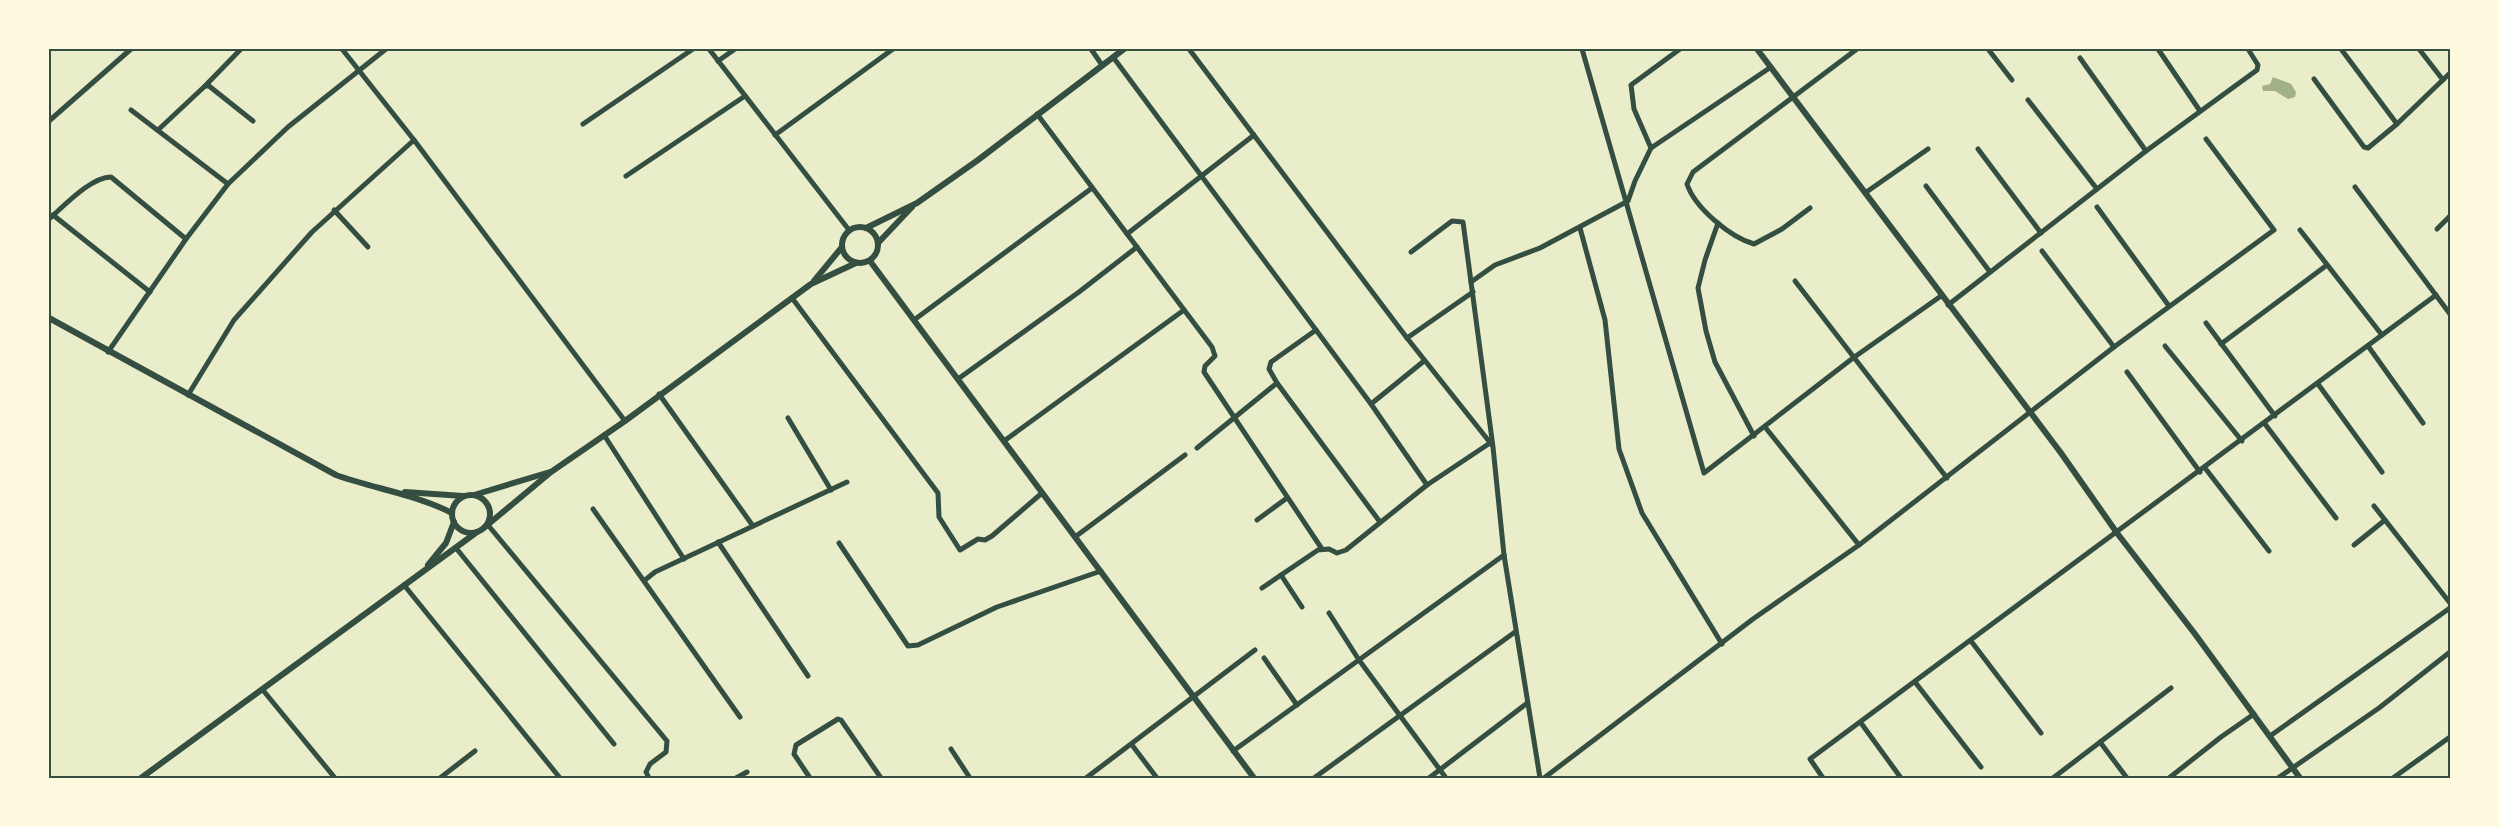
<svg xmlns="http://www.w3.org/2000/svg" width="2499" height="827" font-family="'Exo 2',sans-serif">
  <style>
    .water { fill: #a3b18a }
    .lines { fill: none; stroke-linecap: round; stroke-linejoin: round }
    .minor { stroke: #344e41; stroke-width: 5 }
    .tertiary { stroke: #344e41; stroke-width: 6 }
    .neatline { fill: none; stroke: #344e41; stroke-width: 2 }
  </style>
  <rect width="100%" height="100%" fill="#e9edc9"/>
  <polygon class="water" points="2273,77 2291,84 2296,92 2295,97 2288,99 2275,91 2263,91 2262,86 2270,84"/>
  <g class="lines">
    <g class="minor">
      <polyline points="342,49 414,140 625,421"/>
      <polyline points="709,49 849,230"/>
      <polyline points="1091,49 1102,65"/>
      <polyline points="1189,49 1407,338 1492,445"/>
      <polyline points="1582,49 1704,473 1853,358 1941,296"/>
      <polyline points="1988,49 2012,80"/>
      <polyline points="2158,49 2200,111"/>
      <polyline points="2341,49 2397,124"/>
      <polyline points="2419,49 2443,80"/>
      <polyline points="1113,57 1371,404 1427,485"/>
      <polyline points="2080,58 2146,151"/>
      <polyline points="718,61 735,49"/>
      <polyline points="2314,79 2364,147 2368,148 2397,124 2450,73"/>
      <polyline points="205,86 241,49"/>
      <polyline points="2028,100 2097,189"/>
      <polyline points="131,110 228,184"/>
      <polyline points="1037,114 1212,347 1215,356 1205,366 1204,372 1322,549"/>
      <polyline points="49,121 131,49"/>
      <polyline points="583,124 693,49"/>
      <polyline points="158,130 205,86 209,86 253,121"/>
      <polyline points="775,135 893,49"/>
      <polyline points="1651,148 1634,109 1631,85 1680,49"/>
      <polyline points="1978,149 2041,233"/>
      <polyline points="626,176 745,96"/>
      <polyline points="1926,186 1990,272"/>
      <polyline points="2355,187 2450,314"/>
      <polyline points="1865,193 1928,149"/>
      <polyline points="2097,207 2169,306"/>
      <path d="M 1810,208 L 1782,229 L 1754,244 C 1730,237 1695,208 1687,184 L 1693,172 L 1857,49"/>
      <polyline points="334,210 368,247"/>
      <polyline points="53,215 150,292"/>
      <path d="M 49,219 C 64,206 91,177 111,177 L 186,239"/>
      <polyline points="1718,223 1705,260 1698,288 1706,331 1715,362 1754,436"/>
      <polyline points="1580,228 1605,320 1619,449 1642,513 1722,644"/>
      <polyline points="2437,229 2450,216"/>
      <polyline points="2300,230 2382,335"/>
      <polyline points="1127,234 1254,135"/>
      <polyline points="2042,251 2114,347"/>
      <polyline points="1411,252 1452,221 1463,222 1493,447 1504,555 1540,778"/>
      <polyline points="1795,281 1947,478"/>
      <polyline points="1471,282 1495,265 1540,248 1628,201 1635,181 1651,148 1771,67"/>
      <polyline points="792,298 938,493 939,517 960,550 978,539 985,540 992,536 1042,493"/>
      <polyline points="1948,305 2146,151 2257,70 2258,65 2248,49"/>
      <polyline points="914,320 1092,188"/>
      <polyline points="2206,323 2275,416"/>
      <polyline points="1316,330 1271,362 1269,369 1277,383 1380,522"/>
      <polyline points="1407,338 1473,292"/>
      <polyline points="2221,344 2327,265"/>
      <polyline points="2165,346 2242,441"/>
      <polyline points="2368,346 2423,423"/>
      <polyline points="108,352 186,239 228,184 288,127 386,49"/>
      <polyline points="2127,372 2200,472"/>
      <polyline points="958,379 1079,292 1137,247"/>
      <polyline points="2318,384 2382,472"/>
      <polyline points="659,394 753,526"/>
      <polyline points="188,395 234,320 312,232 414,140"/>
      <polyline points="1371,404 1424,361"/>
      <polyline points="788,418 831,490"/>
      <polyline points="2265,424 2336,518"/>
      <polyline points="1765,427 1859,545"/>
      <polyline points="604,435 684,559"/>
      <polyline points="1004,441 1184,310"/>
      <polyline points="1197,448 1277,383"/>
      <polyline points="2205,468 2269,551"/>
      <polyline points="2374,506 2450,603"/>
      <polyline points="593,509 740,717"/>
      <polyline points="1257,520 1287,498"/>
      <polyline points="488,525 667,741 666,752 650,764 646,772 649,778"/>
      <polyline points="1075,537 1185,455"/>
      <polyline points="718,542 808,676"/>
      <polyline points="839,543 908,646 918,645 997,607 1101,571"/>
      <polyline points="2354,545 2385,520"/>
      <polyline points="456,548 614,744"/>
      <polyline points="1281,575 1302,607"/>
      <polyline points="645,580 655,572 847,482"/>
      <polyline points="404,585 560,778"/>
      <polyline points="1262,588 1318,550 1329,549 1337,553 1346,550 1427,485 1490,443"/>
      <polyline points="1329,613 1359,660 1446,778"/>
      <polyline points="1971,641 2041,733"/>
      <polyline points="1264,658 1297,705"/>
      <polyline points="1915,682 1981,767"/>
      <polyline points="262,689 335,778"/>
      <polyline points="1861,723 1901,778"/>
      <polyline points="2270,736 2450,608"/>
      <polyline points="2100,742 2127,778"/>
      <polyline points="1132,745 1157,778"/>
      <polyline points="951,749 970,778"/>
      <polyline points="1233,751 1504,555"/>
      <polyline points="440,778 475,751"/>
      <polyline points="736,778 747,772"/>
      <polyline points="810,778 794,754 796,745 838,719 841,720 881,778"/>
      <polyline points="1086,778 1255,650"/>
      <polyline points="1314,778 1515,632"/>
      <polyline points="1429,778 1526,704"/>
      <polyline points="1544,778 1753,619 1859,545 2114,347 2274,230 2206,139"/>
      <polyline points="1823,778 1810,759 2436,295"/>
      <polyline points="2053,778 2171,688"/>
      <polyline points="2169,778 2221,737 2254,714"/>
      <polyline points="2278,778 2379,708 2450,652"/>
      <polyline points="2393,778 2450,737"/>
    </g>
    <g class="tertiary">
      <polyline points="1757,49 2061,453 2117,533 2195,634 2300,778"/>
      <circle cx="860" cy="245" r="18"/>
      <polyline points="866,228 917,203 978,160 1124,49"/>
      <polyline points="878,243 912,207"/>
      <polyline points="870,261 1254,778"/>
      <polyline points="814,281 842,247"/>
      <path d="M 49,318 L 336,475 C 375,489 415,494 452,513"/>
      <polyline points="405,492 463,496"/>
      <polyline points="474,495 550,472"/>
      <circle cx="471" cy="514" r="19"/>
      <polyline points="485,527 551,472 625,421 811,284 856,263"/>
      <polyline points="428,565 446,543 454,522"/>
      <polyline points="141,778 477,532"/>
    </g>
  </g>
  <rect width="2499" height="827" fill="none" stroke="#fefae0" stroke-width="100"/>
  <rect x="50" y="50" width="2399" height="727" class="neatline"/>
</svg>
